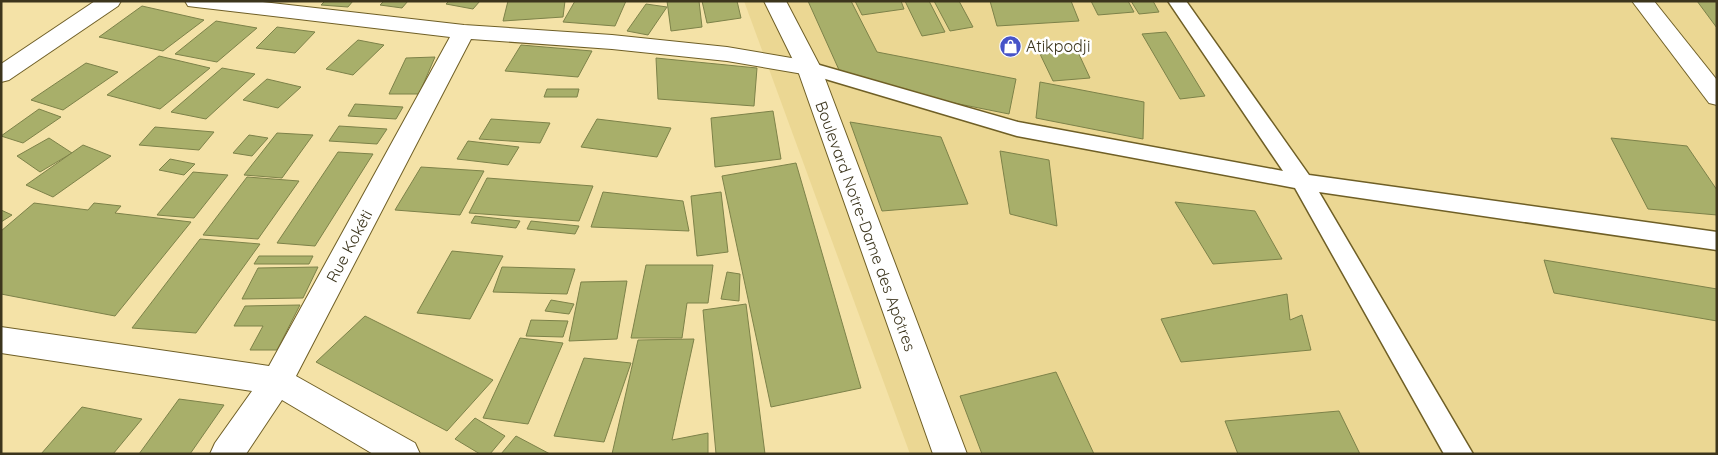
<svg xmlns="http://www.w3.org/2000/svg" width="1718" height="455" font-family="Quicksand,sans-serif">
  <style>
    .built { fill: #ebd793 }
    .building { fill: #a8af6a; stroke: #7d8249 }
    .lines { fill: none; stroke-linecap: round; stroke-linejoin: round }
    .service-casing { stroke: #6f5f26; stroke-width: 3 }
    .minor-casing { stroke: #6f5f26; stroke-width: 2 }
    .tertiary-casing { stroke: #6f5f26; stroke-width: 2 }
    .service { fill: #fff; fill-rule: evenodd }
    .minor { fill: #fff; fill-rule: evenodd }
    .tertiary { fill: #fff; fill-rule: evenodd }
    .labels { text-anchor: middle; stroke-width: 5; stroke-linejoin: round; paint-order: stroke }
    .poi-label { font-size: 16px; fill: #3c351d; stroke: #fff; text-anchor: start }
    .street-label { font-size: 16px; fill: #3c351d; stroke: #fff }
  </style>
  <rect width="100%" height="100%" fill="#f4e2a7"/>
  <polygon class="built" points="744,1 1717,1 1717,454 910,454"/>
  <g class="building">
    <polygon points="325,1 353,1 348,7 321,5"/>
    <polygon points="384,1 408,1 402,8 380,5"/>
    <polygon points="449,1 480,1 473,9 446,4"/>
    <polygon points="508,1 565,1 563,17 503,21"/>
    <polygon points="575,1 626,1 615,26 563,22"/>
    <polygon points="667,1 699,1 702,27 671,31"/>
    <polygon points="702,1 737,1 741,18 707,23"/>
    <polygon points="808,1 851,1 877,52 1016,79 1009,114 844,81"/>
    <polygon points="855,1 901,1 904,9 862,15"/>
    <polygon points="905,1 929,1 945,32 922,36"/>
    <polygon points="934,1 959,1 973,27 950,31"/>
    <polygon points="990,1 1071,1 1079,21 997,26"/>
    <polygon points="1091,1 1128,1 1134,12 1098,15"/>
    <polygon points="1131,1 1153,1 1159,12 1139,14"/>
    <polygon points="1697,1 1717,1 1717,28"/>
    <polygon points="646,4 667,7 648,35 627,31"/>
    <polygon points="142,6 204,20 163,51 99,37"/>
    <polygon points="216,21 257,28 217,62 175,54"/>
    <polygon points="277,27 315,32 295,53 256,48"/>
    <polygon points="1166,32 1205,96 1180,99 1142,34"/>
    <polygon points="358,40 384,45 353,75 326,69"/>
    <polygon points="521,45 592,51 578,77 505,71"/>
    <polygon points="1077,50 1090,78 1053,81 1040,54"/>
    <polygon points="159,56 210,68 160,109 107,95"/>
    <polygon points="435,57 419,94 389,94 406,58"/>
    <polygon points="656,58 757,68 754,106 658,99"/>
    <polygon points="86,63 118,72 63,110 31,100"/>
    <polygon points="222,68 255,74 206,119 171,112"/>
    <polygon points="267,79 301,87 278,108 243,100"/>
    <polygon points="1040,82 1144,102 1143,139 1036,118"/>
    <polygon points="547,89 579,89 577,97 544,97"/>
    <polygon points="355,104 403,107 396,119 348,116"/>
    <polygon points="39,109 61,117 23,143 1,136"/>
    <polygon points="773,111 781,159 715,167 711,118"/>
    <polygon points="491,119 550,123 540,143 479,139"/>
    <polygon points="597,119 671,128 657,157 581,147"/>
    <polygon points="850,122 941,137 968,204 882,211"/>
    <polygon points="339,126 387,129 377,144 329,141"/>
    <polygon points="155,127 214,132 199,150 139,145"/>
    <polygon points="277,133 313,135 282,178 244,175"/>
    <polygon points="249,135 268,138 252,156 233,153"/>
    <polygon points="49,138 72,153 40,172 17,156"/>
    <polygon points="1611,138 1687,146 1717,190 1717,215 1648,209"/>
    <polygon points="468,141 519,147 508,165 457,159"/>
    <polygon points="83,145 111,156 53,197 26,185"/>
    <polygon points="1000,151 1049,160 1057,226 1010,214"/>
    <polygon points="338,152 373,154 315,246 277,243"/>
    <polygon points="170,159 195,164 184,175 159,170"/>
    <polygon points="796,163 861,388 771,407 722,176"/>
    <polygon points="421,167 484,171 460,215 395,210"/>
    <polygon points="193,172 228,175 194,218 157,215"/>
    <polygon points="247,177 299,181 258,239 203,235"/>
    <polygon points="487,178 593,186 579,221 469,213"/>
    <polygon points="603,192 683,201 689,231 591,227"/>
    <polygon points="721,192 728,252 697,256 691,196"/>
    <polygon points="1175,202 1255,211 1282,259 1213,264"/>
    <polygon points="34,203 88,210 94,203 121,206 115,213 191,222 115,316 1,294 1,231"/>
    <polygon points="1,210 12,215 1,222"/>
    <polygon points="475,216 520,221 516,228 471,223"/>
    <polygon points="531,221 579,226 575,234 527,229"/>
    <polygon points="200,239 260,244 196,333 132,328"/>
    <polygon points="452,251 503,256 470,319 417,313"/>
    <polygon points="259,256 313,256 309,264 254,264"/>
    <polygon points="1544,260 1717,289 1717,321 1554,293"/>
    <polygon points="646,265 713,265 708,303 687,303 682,338 631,338"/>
    <polygon points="318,267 303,298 242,299 258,268"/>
    <polygon points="502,267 575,269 567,294 493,292"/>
    <polygon points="727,272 740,274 739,301 721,299"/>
    <polygon points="627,281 617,339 569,341 581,282"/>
    <polygon points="1287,294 1290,320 1302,315 1311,350 1181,362 1161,319"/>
    <polygon points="551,300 574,304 569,314 545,311"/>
    <polygon points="746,304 765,454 716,454 703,310"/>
    <polygon points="300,305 277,350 250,350 263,326 234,326 245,306"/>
    <polygon points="365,316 493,380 447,431 316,362"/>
    <polygon points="531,320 568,321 563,337 526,336"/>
    <polygon points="520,338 563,343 528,424 483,418"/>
    <polygon points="694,339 672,440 708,433 708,454 612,454 638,340"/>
    <polygon points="584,358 631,363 604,442 554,436"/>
    <polygon points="1056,372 1094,454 982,454 960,396"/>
    <polygon points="179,399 224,405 190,454 139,454"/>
    <polygon points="82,407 142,419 113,454 41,454"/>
    <polygon points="1339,411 1360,454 1238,454 1225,421"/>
    <polygon points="475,418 505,436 490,454 480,454 455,439"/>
    <polygon points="516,436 550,454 501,454"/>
  </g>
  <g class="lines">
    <defs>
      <polygon id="service" points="1168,1 1186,1 1309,175 1717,232 1717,250 1319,192 1473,454 1444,454 1295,188 1017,136 802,72 799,68 802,64 809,62 1018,122 1283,171"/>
      <g id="minor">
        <polygon points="95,1 121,1 118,6 9,80 1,82 1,64"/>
        <polygon points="185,1 254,1 464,25 612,35 727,47 809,61 817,63 821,68 817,73 809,75 727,61 612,49 471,39 296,376 415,443 420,454 373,454 282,400 246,454 210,454 215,443 252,391 1,353 1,327 269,366 450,37 196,7 188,6"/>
        <polygon points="1632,1 1654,1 1717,80 1717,105 1709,103"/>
      </g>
      <polygon id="tertiary" points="764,1 786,1 821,68 967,454 933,454 797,68"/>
    </defs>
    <use href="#service" class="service-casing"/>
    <use href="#minor" class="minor-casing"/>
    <use href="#tertiary" class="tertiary-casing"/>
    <use href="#service" class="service"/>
    <use href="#minor" class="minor"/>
    <use href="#tertiary" class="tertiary"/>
  </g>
  <defs>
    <symbol id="shop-disc" viewBox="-11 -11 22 22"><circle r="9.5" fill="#4653c8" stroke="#fff"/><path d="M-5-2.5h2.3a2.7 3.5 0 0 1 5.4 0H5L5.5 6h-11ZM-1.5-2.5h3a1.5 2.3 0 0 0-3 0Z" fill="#fff"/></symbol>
  </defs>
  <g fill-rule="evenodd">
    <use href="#shop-disc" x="998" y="34" width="25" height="25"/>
  </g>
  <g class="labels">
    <g class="poi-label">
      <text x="1026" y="52">Atikpodji</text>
    </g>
    <g class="street-label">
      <text transform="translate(866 226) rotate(70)" y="6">Boulevard Notre-Dame des Apôtres</text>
      <text transform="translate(349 246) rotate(-62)" y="6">Rue Kokéti</text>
    </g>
  </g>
  <rect width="1718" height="455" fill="none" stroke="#3c351d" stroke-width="5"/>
</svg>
